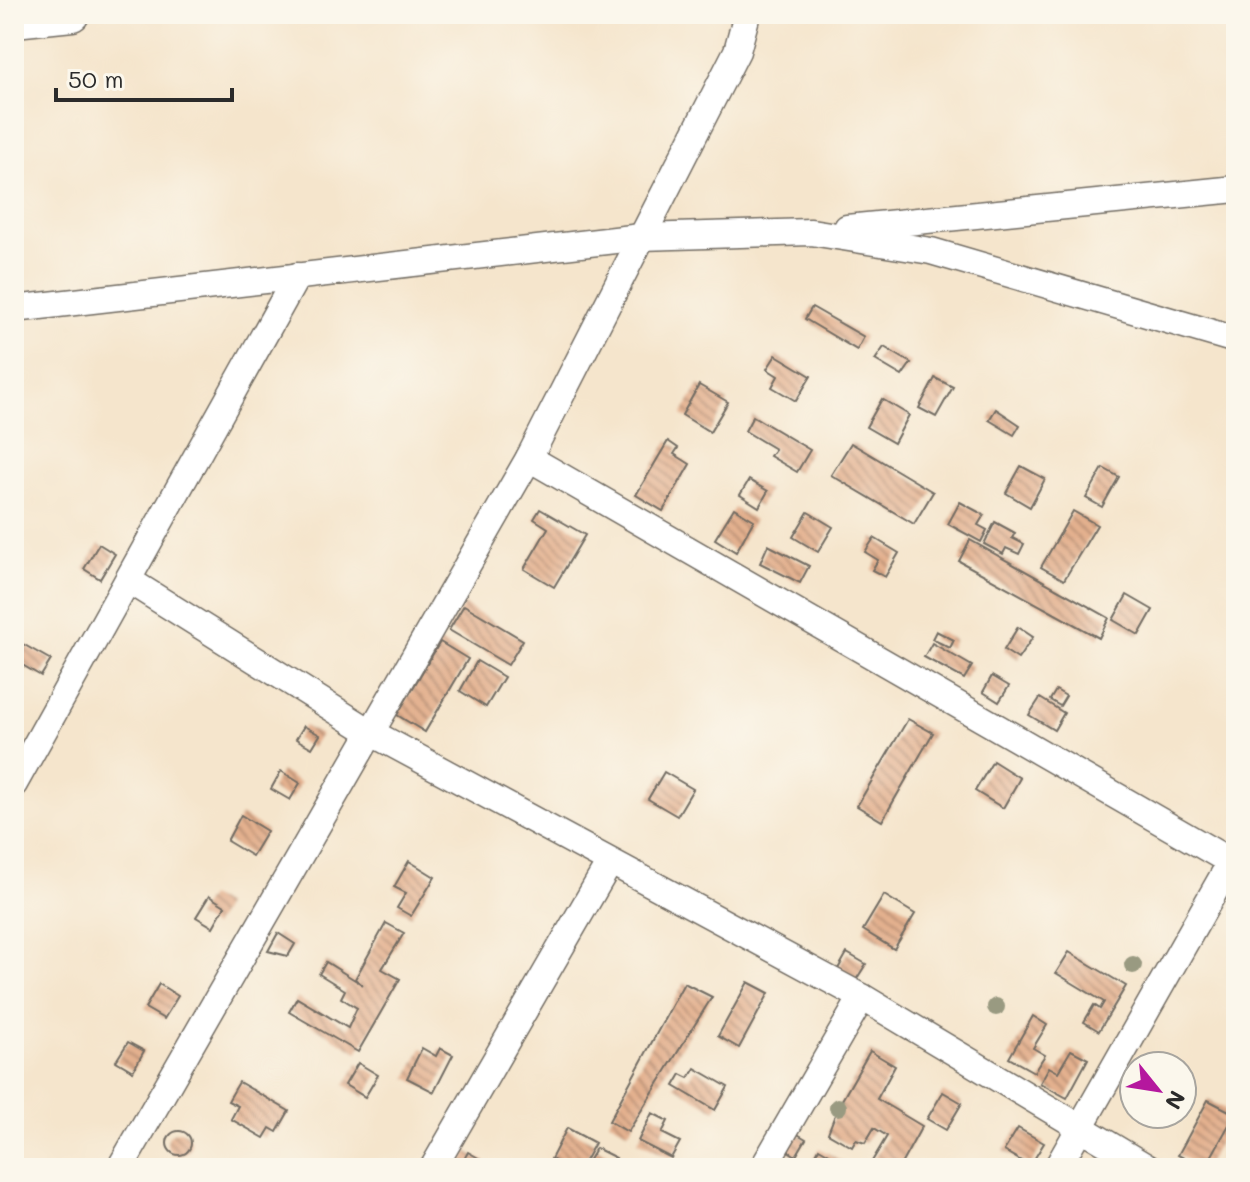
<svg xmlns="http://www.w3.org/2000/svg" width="1250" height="1182" font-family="Mali,sans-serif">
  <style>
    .building { fill: url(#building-back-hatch) }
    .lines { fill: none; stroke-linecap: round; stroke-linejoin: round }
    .minor-casing { stroke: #726c63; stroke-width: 29 }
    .major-casing { stroke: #726c63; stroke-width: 37 }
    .minor { stroke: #fff; stroke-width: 26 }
    .major { stroke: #fff; stroke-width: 34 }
    .tree { fill: #999a81 }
  </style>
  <defs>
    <pattern id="building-back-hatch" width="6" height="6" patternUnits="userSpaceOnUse" patternTransform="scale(2)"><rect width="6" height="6" fill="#e3b08e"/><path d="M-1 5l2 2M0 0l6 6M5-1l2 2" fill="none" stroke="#b88f74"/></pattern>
  </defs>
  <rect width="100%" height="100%" fill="#fbf7ec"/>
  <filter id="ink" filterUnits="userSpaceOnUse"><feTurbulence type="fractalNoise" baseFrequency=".0125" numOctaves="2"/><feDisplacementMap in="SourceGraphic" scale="16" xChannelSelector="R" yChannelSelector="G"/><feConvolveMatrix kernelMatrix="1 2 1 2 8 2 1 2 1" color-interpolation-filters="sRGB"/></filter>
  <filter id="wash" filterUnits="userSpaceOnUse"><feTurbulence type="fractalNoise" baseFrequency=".006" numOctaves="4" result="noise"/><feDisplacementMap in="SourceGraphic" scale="32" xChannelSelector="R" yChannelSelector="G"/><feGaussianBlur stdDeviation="1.8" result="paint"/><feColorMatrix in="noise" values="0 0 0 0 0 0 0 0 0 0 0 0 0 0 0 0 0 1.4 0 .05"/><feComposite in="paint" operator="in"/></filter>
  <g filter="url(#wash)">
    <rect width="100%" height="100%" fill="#f5e5cc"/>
    <g id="blocks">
      <g class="building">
        <polygon points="812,307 864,337 857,350 805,319"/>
        <polygon points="884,347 911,363 902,376 875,360"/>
        <polygon points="776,355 811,376 796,401 772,387 778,376 767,369"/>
        <polygon points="935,378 953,387 936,417 919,408"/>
        <polygon points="699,385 728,402 710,432 682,415"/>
        <polygon points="882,399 909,415 894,443 866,427"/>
        <polygon points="996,409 1020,425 1014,435 989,420"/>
        <polygon points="753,416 810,450 797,472 770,456 775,449 745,431"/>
        <polygon points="668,441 678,448 674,454 690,464 663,511 636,495"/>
        <polygon points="851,443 933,492 914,524 831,475"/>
        <polygon points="1021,466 1045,479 1030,507 1006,493"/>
        <polygon points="1103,468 1119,477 1102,507 1086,498"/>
        <polygon points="749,480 768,491 759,507 740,495"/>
        <polygon points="960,502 984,515 978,525 987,530 981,542 948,524"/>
        <polygon points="734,508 754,520 736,552 715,539"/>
        <polygon points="540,509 585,535 554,587 524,569 548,528 534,519"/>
        <polygon points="1073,511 1097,525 1064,580 1041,567"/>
        <polygon points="808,512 833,527 818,552 793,537"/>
        <polygon points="995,522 1015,533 1012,538 1024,544 1019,554 1006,548 1003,554 984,544"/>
        <polygon points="874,538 899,553 885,577 872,570 878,560 865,552"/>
        <polygon points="970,540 1109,618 1099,638 959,561"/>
        <polygon points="99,544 115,554 100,579 84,569"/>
        <polygon points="768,545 809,566 800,583 760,563"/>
        <polygon points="1127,595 1153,610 1139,635 1113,620"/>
        <polygon points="464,605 523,640 508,665 449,630"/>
        <polygon points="1018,627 1033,637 1018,659 1004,650"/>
        <polygon points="936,631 954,640 950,648 932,639"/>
        <polygon points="440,642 468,659 425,732 397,715"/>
        <polygon points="21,643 51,660 41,676 14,660"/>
        <polygon points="932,643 972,666 964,679 924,657"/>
        <polygon points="477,661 504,677 486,707 460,691"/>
        <polygon points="992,676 1009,686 999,702 983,692"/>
        <polygon points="1056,690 1066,696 1060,706 1050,700"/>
        <polygon points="1040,698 1064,713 1054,730 1029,715"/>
        <polygon points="908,719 933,733 882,821 857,806"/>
        <polygon points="304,726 320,735 312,748 296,739"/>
        <polygon points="993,761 1020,778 1003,808 975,791"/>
        <polygon points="281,771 300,783 290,800 271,789"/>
        <polygon points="664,772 693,789 677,816 648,799"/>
        <polygon points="241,815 267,831 252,856 227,841"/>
        <polygon points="409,861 435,877 411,916 397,908 406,893 394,887"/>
        <polygon points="884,895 915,914 894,949 863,930"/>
        <polygon points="209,896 225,906 213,927 196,917"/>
        <polygon points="386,923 404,933 382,969 400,979 358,1052 289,1012 297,998 348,1028 357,1008 341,998 345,990 319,974 326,962 363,985 355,979"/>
        <polygon points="278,933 295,944 288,956 268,951"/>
        <polygon points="1069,952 1126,986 1099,1031 1084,1022 1094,1005 1100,1009 1104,1002 1056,973"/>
        <polygon points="847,953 866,964 856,980 838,969"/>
        <polygon points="748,982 769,993 739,1048 718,1036"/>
        <polygon points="684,983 712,997 628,1132 609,1121"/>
        <polygon points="159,984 178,996 164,1019 145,1008"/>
        <polygon points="1033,1016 1047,1025 1033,1048 1045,1055 1034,1072 1009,1058"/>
        <polygon points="128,1042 144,1051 133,1071 116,1061"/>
        <polygon points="422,1048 436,1056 440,1048 453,1055 434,1092 407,1078"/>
        <polygon points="1071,1050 1088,1059 1067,1098 1040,1083 1049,1067 1058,1072"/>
        <polygon points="870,1051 895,1066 877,1099 922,1126 899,1168 868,1168 887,1136 874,1128 865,1143 856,1140 852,1147 828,1133 838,1107"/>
        <polygon points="358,1063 378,1075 365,1097 345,1085"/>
        <polygon points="695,1068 728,1087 715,1110 674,1086 681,1074 689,1078"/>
        <polygon points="239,1082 289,1111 277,1132 270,1128 264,1138 231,1119 238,1106 228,1101"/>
        <polygon points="943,1092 962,1103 946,1130 927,1119"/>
        <polygon points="1208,1100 1235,1114 1205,1168 1202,1168 1178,1155"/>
        <polygon points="652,1113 668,1121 662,1133 680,1142 671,1158 638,1141"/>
        <polygon points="567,1128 595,1143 581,1168 568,1168 551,1159"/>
        <polygon points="1018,1128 1044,1143 1030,1166 1004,1151"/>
        <circle cx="179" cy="1143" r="12"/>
        <polygon points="794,1132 806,1139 796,1156 784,1148"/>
        <polygon points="596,1148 616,1158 610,1168 584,1168"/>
        <polygon points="819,1148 854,1168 819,1168 811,1163"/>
        <polygon points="468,1152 496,1168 459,1168"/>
      </g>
    </g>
  </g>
  <g filter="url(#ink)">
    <use href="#blocks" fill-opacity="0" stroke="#726c63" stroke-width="2"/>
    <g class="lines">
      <defs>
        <g id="minor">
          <polyline points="847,228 1236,189"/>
          <polyline points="14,309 641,237 811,232 931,251 1236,340"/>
          <polyline points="529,458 1231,862"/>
          <polyline points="128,580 372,733 862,997 1148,1168"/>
          <polyline points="14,784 297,276"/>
          <polyline points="120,1168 529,458 737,51 747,14"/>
          <polyline points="433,1168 610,862"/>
          <polyline points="763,1168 862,997"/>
          <polyline points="1057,1168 1236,853"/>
        </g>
        <polyline id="major" points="14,20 72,14"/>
      </defs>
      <use href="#minor" class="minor-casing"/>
      <use href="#major" class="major-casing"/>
      <use href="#minor" class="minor"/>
      <use href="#major" class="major"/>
    </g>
    <g class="tree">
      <circle cx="1133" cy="965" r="9"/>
      <circle cx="996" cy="1007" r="9"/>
      <circle cx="838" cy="1107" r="9"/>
    </g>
  </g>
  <rect width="1250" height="1182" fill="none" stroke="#fbf7ec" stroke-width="48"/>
  <g transform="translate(1158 1090) rotate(120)"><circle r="38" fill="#fbf7ec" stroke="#a8a59f" stroke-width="2"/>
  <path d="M0-6L14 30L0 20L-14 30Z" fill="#b5179e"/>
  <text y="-12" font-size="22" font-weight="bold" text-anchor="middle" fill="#2b2b2b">N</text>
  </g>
  <path d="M56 88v12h176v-12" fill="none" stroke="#2b2b2b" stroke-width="4"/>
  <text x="68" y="88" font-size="24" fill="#2b2b2b" stroke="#fbf7ec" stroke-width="6" paint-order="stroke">50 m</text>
</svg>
